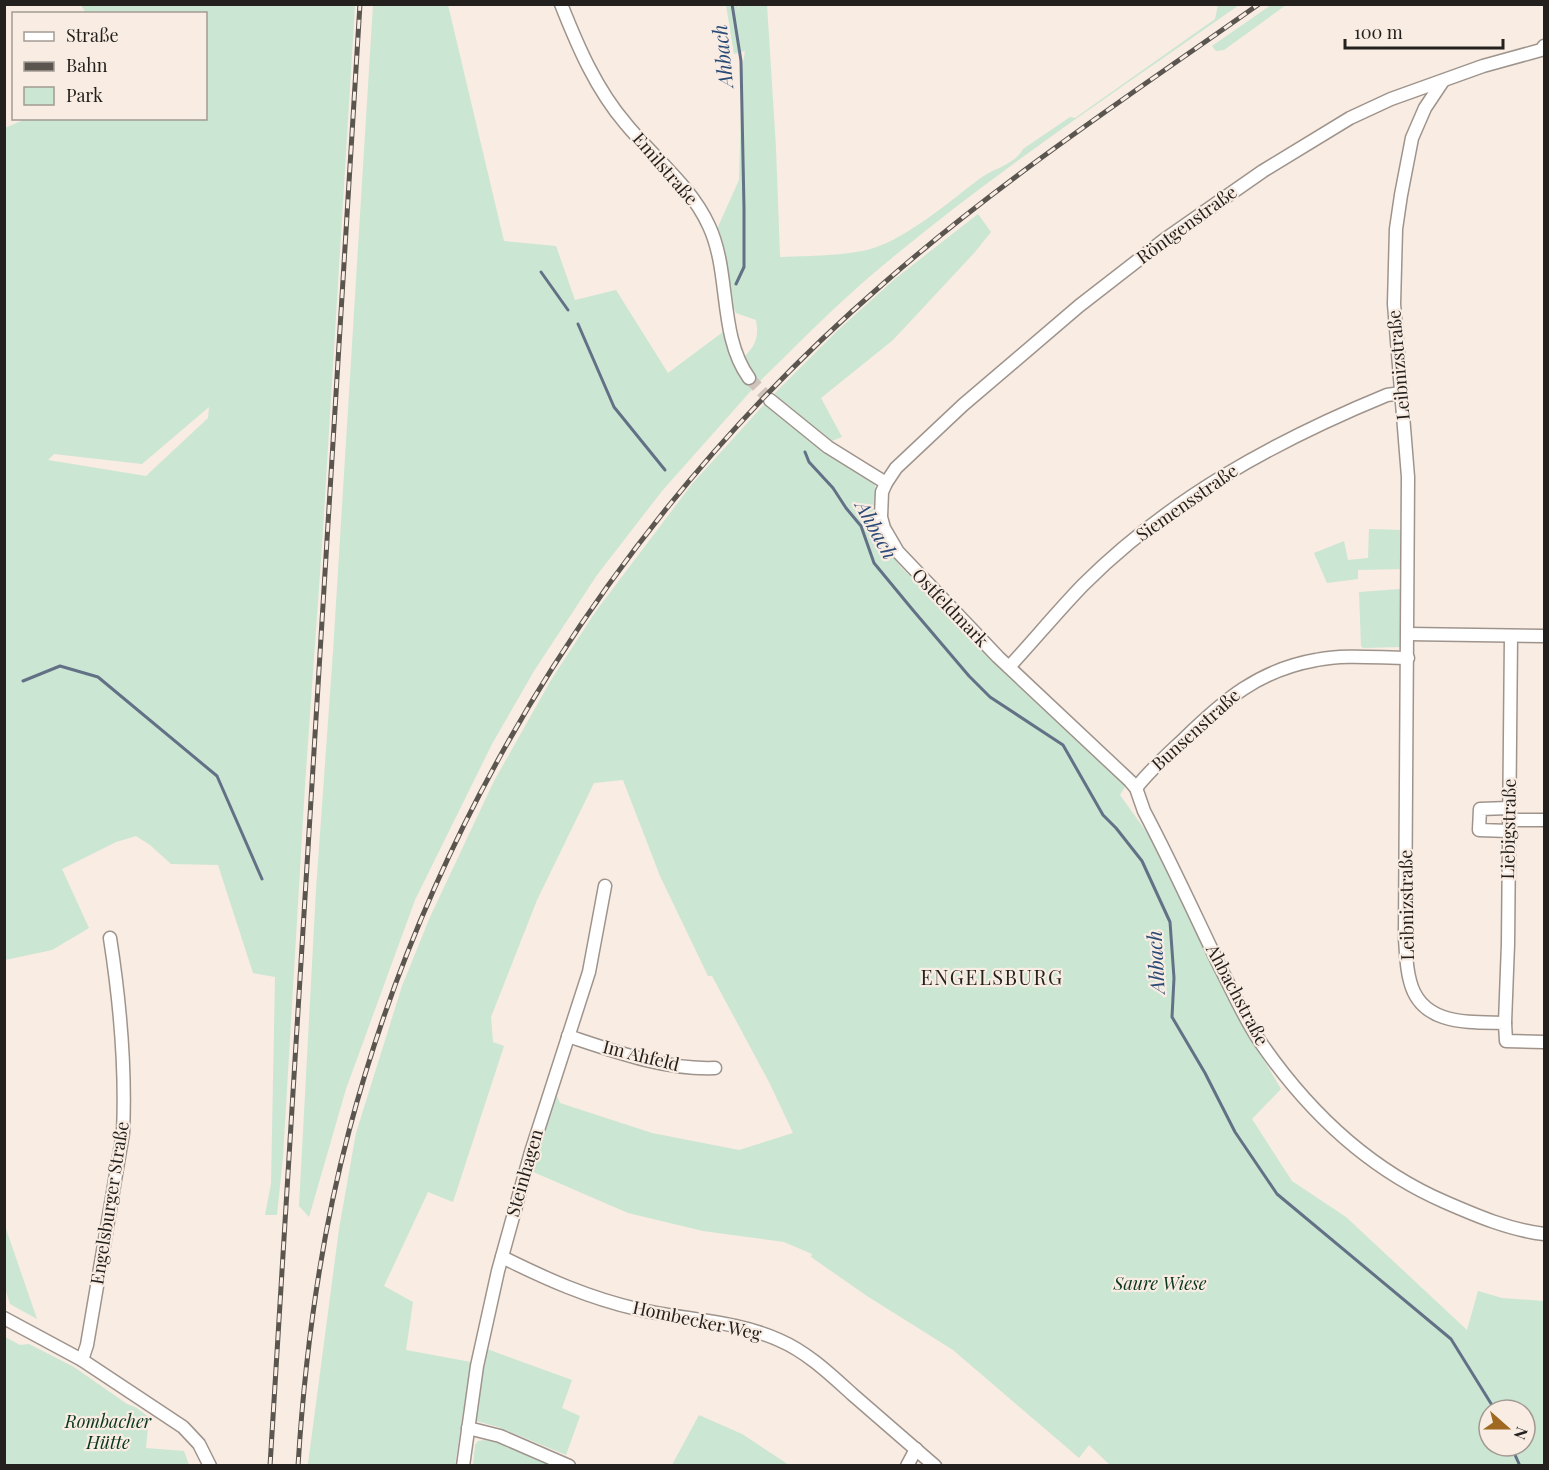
<svg xmlns="http://www.w3.org/2000/svg" width="1549" height="1470" font-family="'Playfair Display',serif">
  <style>
    .green { fill: #cbe6d3; fill-rule: evenodd }
    .lines { fill: none; stroke-linecap: round; stroke-linejoin: round }
    .stream { stroke: #627185; stroke-width: 3 }
    .minor-tunnel { stroke: #cec3bb; stroke-width: 12; stroke-dasharray: 12 6; stroke-linecap: butt }
    .minor-casing { stroke: #9f948c; stroke-width: 15 }
    .minor { stroke: #fff; stroke-width: 12 }
    .rail-casing { stroke: #5b5550; stroke-width: 5 }
    .rail { stroke: #f8ece3; stroke-width: 3; stroke-dasharray: 9; stroke-linecap: butt }
    .labels { text-anchor: middle; stroke-width: 4.5; stroke-linejoin: round; paint-order: stroke }
    .street-label { font-size: 18px; fill: #24201d; stroke: #f8ece3 }
    .park-label { font-size: 18px; font-style: italic; fill: #0a371e; stroke: #f8ece3 }
    .water-label { font-size: 20px; font-style: italic; fill: #294a75; stroke: #f8ece3 }
    .neighbourhood-label { font-size: 20px; letter-spacing: 1.5px; fill: #24201d; stroke: #f8ece3 }
  </style>
  <rect width="100%" height="100%" fill="#f8ece3"/>
  <g class="green">
    <path d="M 81,5 L 355,5 L 322,545 L 305,785 L 283,1157 L 277,1215 L 265,1215 L 271,1184 L 275,977 L 253,973 L 218,865 L 171,864 L 150,845 L 136,836 L 116,842 L 62,869 L 89,928 L 52,950 L 5,960 L 5,128 L 28,118 L 206,118 L 206,14 L 86,13 ZM 209,407 L 208,418 L 146,476 L 48,460 L 54,454 L 142,464 Z"/>
    <polygon points="373,5 448,5 504,241 556,246 575,300 616,290 668,373 727,329 733,365 757,384 662,491 597,575 534,671 492,744 415,900 346,1089 309,1217 299,1206 316,890 333,652"/>
    <path d="M 726,5 L 738,5 L 739,12 L 739,5 L 767,5 L 776,148 L 780,257 C 807,256 836,256 862,251 C 900,245 951,200 982,177 C 996,168 1015,164 1023,149 L 1070,117 L 1075,118 L 1215,19 L 1218,5 L 1239,5 C 1114,93 985,178 868,278 C 830,311 795,347 759,382 L 743,358 C 756,345 759,338 756,320 L 736,313 L 729,297 L 717,229 L 739,180 L 742,70 L 745,51 L 734,54 Z"/>
    <polygon points="1271,5 1286,5 1224,50 1216,51 1212,46"/>
    <path d="M 978,214 L 991,232 L 975,252 L 893,340 L 821,398 L 842,437 L 819,446 L 873,482 L 878,493 L 875,515 L 880,538 L 900,566 L 1007,674 L 1126,785 L 1120,795 L 1153,841 L 1193,926 L 1243,1025 L 1281,1089 L 1252,1119 L 1292,1181 L 1346,1217 L 1467,1330 L 1478,1291 L 1502,1298 L 1544,1301 L 1544,1465 L 1111,1466 L 1089,1445 L 1079,1458 L 953,1350 L 867,1296 L 811,1257 L 812,1254 L 784,1242 L 703,1231 L 628,1213 L 531,1171 L 556,1094 L 560,1103 L 652,1133 L 739,1150 L 793,1133 L 769,1082 L 712,976 L 708,976 L 660,876 L 623,780 L 594,783 L 537,900 L 491,1017 L 493,1042 L 504,1046 L 453,1202 L 428,1192 L 384,1286 L 413,1302 L 406,1350 L 471,1362 L 455,1465 L 304,1466 L 308,1464 L 339,1229 L 356,1133 L 402,986 L 430,917 L 494,781 L 551,680 L 596,611 L 692,484 L 768,400 L 837,331 L 896,278 ZM 1489,1410 L 1525,1410 L 1525,1446 L 1489,1446 Z"/>
    <polygon points="1369,529 1402,530 1403,569 1358,570 1358,579 1327,583 1314,553 1344,541 1348,560 1368,558"/>
    <polygon points="1400,589 1400,647 1363,648 1361,646 1359,592"/>
    <polygon points="5,1226 37,1319 10,1304 5,1288"/>
    <polygon points="5,1337 20,1345 29,1344 74,1367 127,1404 135,1407 149,1417 146,1448 184,1451 189,1465 5,1465"/>
    <polygon points="487,1349 572,1380 562,1408 580,1416 566,1455 498,1427 476,1421 475,1417"/>
    <polygon points="699,1415 742,1434 789,1465 672,1465"/>
    <polygon points="485,1440 498,1443 550,1465 473,1465 475,1445 478,1441"/>
  </g>
  <g class="lines">
    <g class="stream">
      <polyline points="732,4 741,61 744,208 744,267 736,284"/>
      <polyline points="541,272 568,310"/>
      <polyline points="578,324 614,407 665,470"/>
      <polyline points="805,452 809,462 833,488 846,508 861,526 874,563 912,609 969,676 990,697 1063,745 1103,815 1116,828 1142,861 1170,922 1174,978 1172,1017 1205,1073 1235,1132 1277,1194 1451,1339 1495,1410"/>
      <polyline points="23,681 60,666 98,677 217,776 262,879"/>
      <polyline points="1511,1446 1520,1466"/>
    </g>
    <polyline class="minor-tunnel" points="749,378 770,400"/>
    <defs>
      <g id="minor">
        <path d="M 561,4 C 578,47 596,89 626,124 C 653,157 691,186 709,226 C 731,273 718,335 749,378"/>
        <path d="M 1443,81 L 1425,108 L 1412,138 L 1401,195 L 1396,229 L 1394,304 L 1408,477 L 1405,938 C 1406,952 1406,967 1410,981 C 1421,1026 1469,1022 1505,1023 L 1506,1041 L 1544,1042"/>
        <path d="M 770,400 L 828,447 L 886,483 L 882,492 L 881,517 L 884,528 L 898,552 L 998,657 L 1130,781 L 1136,788 L 1144,811 C 1171,862 1195,915 1220,967 C 1233,992 1245,1020 1261,1043 C 1308,1111 1369,1169 1445,1202 C 1477,1216 1510,1230 1544,1234"/>
        <polyline points="886,483 896,468 963,405 1079,306 1164,240 1263,171 1350,118 1391,99 1483,66 1541,50 1544,46"/>
        <polyline points="1408,634 1544,636"/>
        <path d="M 1009,667 C 1034,640 1057,612 1083,585 C 1169,499 1275,441 1387,395 L 1401,393"/>
        <path d="M 1136,788 C 1150,770 1167,755 1184,739 C 1224,700 1259,670 1316,660 C 1346,654 1378,658 1408,658"/>
        <polyline points="1509,820 1544,820"/>
        <polyline points="1509,831 1479,830 1480,809 1509,808"/>
        <polyline points="1505,1023 1508,944 1511,636"/>
        <path d="M 568,1036 C 616,1052 665,1070 715,1068"/>
        <path d="M 502,1257 C 546,1279 589,1298 637,1309 C 684,1320 735,1320 779,1340 C 807,1352 830,1374 852,1394 C 880,1418 907,1442 935,1466"/>
        <polyline points="4,1318 82,1360 183,1427 199,1444 210,1466"/>
        <path d="M 82,1360 L 87,1345 L 123,1133 C 126,1068 120,1002 110,938"/>
        <polyline points="468,1428 500,1436 569,1466"/>
        <polyline points="463,1466 477,1366 498,1271 531,1152 589,972 605,886"/>
        <polyline points="907,1466 916,1449"/>
      </g>
    </defs>
    <use href="#minor" class="minor-casing"/>
    <use href="#minor" class="minor"/>
    <defs>
      <g id="rail">
        <polyline points="270,1466 360,4"/>
        <path d="M 298,1466 C 305,1353 320,1240 349,1131 C 436,802 628,505 884,283 C 1001,180 1132,94 1259,4"/>
      </g>
    </defs>
    <use href="#rail" class="rail-casing"/>
    <use href="#rail" class="rail"/>
  </g>
  <g class="labels">
    <g class="street-label">
      <text transform="translate(665 169) rotate(49)" y="6">Emilstraße</text>
      <text transform="translate(1187 225) rotate(-36)" y="6">Röntgenstraße</text>
      <text transform="translate(1399 365) rotate(-95)" y="6">Leibnizstraße</text>
      <text transform="translate(1187 503) rotate(-35)" y="6">Siemensstraße</text>
      <text transform="translate(950 608) rotate(46)" y="6">Ostfeldmark</text>
      <text transform="translate(1196 730) rotate(-42)" y="6">Bunsenstraße</text>
      <text transform="translate(1509 829) rotate(-89)" y="6">Liebigstraße</text>
      <text transform="translate(1407 905) rotate(-91)" y="6">Leibnizstraße</text>
      <text transform="translate(1237 995) rotate(62)" y="6">Ahbachstraße</text>
      <text transform="translate(641 1056) rotate(14)" y="6">Im Ahfeld</text>
      <text transform="translate(525 1173) rotate(-74)" y="6">Steinhagen</text>
      <text transform="translate(110 1203) rotate(-81)" y="6">Engelsburger Straße</text>
      <text transform="translate(697 1321) rotate(12)" y="6">Hombecker Weg</text>
    </g>
    <g class="park-label">
      <text x="1160" y="1290">Saure Wiese</text>
      <text x="108" y="1428">Rombacher<tspan x="108" dy="21">Hütte</tspan></text>
    </g>
    <g class="water-label">
      <text transform="translate(723 56) rotate(-96)" y="7">Ahbach</text>
      <text transform="translate(876 530) rotate(61)" y="7">Ahbach</text>
      <text transform="translate(1156 962) rotate(-93)" y="7">Ahbach</text>
    </g>
    <g class="neighbourhood-label">
      <text x="992" y="985">ENGELSBURG</text>
    </g>
  </g>
  <rect width="1549" height="1470" fill="none" stroke="#24201d" stroke-width="12"/>
  <rect x="12" y="12" width="195" height="108" fill="#f8ece3" stroke="#a39a94" stroke-width="1.5"/>
  <rect x="24" y="32" width="30" height="9" fill="#ffffff" stroke="#a39a94" stroke-width="1.5"/>
  <text x="66" y="42" font-size="18" fill="#24201d">Straße</text>
  <rect x="24" y="62" width="30" height="9" fill="#5b5550" stroke="#a39a94" stroke-width="1.5"/>
  <text x="66" y="72" font-size="18" fill="#24201d">Bahn</text>
  <rect x="24" y="87" width="30" height="18" fill="#cbe6d3" stroke="#a39a94" stroke-width="1.5"/>
  <text x="66" y="102" font-size="18" fill="#24201d">Park</text>
  <g transform="translate(1507 1428) rotate(111)"><circle r="28" fill="#f8ece3" stroke="#a39a94" stroke-width="1.5"/>
  <path d="M0-4.5L10 22L0 15L-10 22Z" fill="#9f6922"/>
  <text y="-9" font-size="16" font-weight="bold" text-anchor="middle" fill="#24201d">N</text>
  </g>
  <path d="M1345 39v9h158v-9" fill="none" stroke="#24201d" stroke-width="3"/>
  <text x="1354" y="39" font-size="18" fill="#24201d" stroke="#f8ece3" stroke-width="4.5" paint-order="stroke">100 m</text>
</svg>
